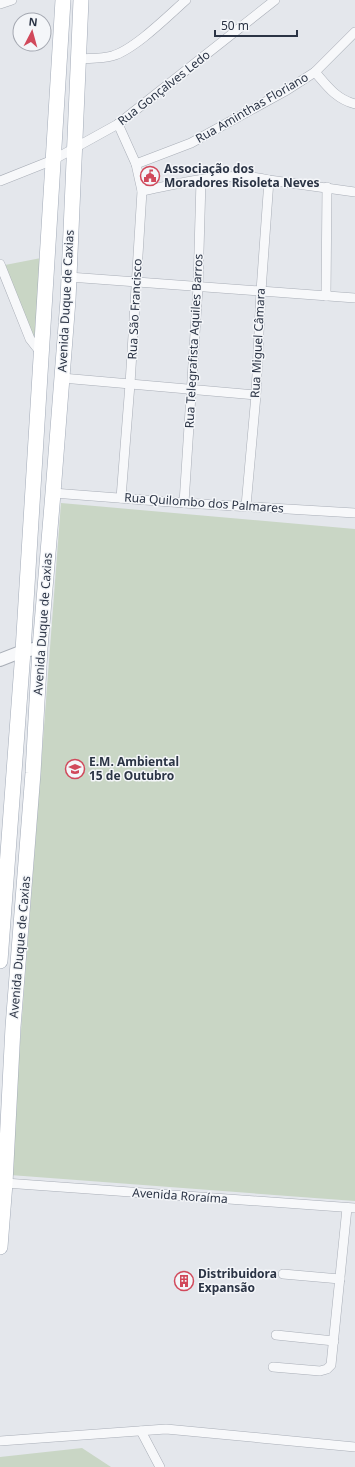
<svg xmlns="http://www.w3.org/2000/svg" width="355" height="1467" font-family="'Noto Sans',sans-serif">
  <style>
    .green { fill: #c9d6c5 }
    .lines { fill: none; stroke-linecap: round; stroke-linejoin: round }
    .minor-casing { stroke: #a9aeb7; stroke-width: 10 }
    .tertiary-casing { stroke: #a9aeb7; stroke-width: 14 }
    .primary-casing { stroke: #a3abb8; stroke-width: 16 }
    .minor { stroke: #f7f8fa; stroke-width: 9 }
    .tertiary { stroke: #f7f8fa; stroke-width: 12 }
    .primary { stroke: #fff; stroke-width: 15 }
    .labels { text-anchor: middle; stroke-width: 3; stroke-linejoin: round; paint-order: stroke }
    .street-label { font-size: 12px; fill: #2b3445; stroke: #f4f6f9 }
    .poi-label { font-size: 12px; font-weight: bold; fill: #2b3445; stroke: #f4f6f9; text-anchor: start }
  </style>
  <rect width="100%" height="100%" fill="#e4e7ec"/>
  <g class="green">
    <polygon points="41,258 34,342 5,265"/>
    <polygon points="61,503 355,529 355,1201 10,1175"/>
    <polygon points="82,1448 111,1467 0,1467 0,1457"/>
  </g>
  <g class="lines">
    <defs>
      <g id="minor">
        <polyline points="0,4 12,0"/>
        <path d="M 78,59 C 89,58 101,59 112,56 C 134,50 168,16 186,0"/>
        <path d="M 315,72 C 327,86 336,99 355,104"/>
        <polyline points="118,124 136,164 142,191 130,384 121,498"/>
        <polyline points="136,164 191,143 287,90 315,72 355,32"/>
        <polyline points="0,181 53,160 118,124 275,0"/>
        <path d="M 142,191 C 183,183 227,170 269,180 L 355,192"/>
        <polyline points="0,264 30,339 41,353"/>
        <polyline points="69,277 355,298"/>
        <polyline points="326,296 327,187"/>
        <polyline points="62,378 256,395"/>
        <polyline points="53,493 184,503 355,513"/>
        <polyline points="184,503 198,287 201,180"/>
        <polyline points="246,506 256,395 261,291 269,180"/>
        <polyline points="5,1183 355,1208"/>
        <polyline points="283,1274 340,1279"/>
        <polyline points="276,1335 334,1341"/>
        <polyline points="273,1367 320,1371 327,1369 331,1365 347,1208"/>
        <polyline points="141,1431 160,1467"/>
        <polyline points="0,1441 166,1429 355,1447"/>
      </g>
      <polyline id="tertiary" points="0,660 23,651 40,648"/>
      <g id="primary">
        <polyline points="0,961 23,651 63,0"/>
        <polyline points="0,1247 5,1183 13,1027 33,773 40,648 53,493 68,300 81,0"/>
      </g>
    </defs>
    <use href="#minor" class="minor-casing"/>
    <use href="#tertiary" class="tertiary-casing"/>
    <use href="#primary" class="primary-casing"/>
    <use href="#minor" class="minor"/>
    <use href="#tertiary" class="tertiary"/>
    <use href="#primary" class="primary"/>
  </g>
  <defs>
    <symbol id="civic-ring" viewBox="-11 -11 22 22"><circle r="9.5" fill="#f4f6f9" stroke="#d1495b" stroke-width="1.5"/><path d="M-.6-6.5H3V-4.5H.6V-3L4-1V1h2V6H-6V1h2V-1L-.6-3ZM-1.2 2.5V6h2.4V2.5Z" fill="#d1495b"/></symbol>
    <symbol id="school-ring" viewBox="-11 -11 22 22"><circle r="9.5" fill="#f4f6f9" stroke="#d1495b" stroke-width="1.5"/><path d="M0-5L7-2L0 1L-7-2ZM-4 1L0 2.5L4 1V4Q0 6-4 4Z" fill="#d1495b"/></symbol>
    <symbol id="building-ring" viewBox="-11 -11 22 22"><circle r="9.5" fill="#f4f6f9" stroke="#d1495b" stroke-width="1.5"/><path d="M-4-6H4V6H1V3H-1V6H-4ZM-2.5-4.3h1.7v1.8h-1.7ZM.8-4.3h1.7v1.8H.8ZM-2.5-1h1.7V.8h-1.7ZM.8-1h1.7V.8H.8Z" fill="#d1495b"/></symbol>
  </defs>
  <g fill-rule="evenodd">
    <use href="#civic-ring" x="139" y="165" width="22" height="22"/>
    <use href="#school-ring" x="64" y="758" width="22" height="22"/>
    <use href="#building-ring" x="173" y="1270" width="22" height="22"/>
  </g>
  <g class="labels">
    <g class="street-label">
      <text transform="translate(164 88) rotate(-38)" y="4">Rua Gonçalves Ledo</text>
      <text transform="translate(252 108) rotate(-30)" y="4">Rua Aminthas Floriano</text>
      <text transform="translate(66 301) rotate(-87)" y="4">Avenida Duque de Caxias</text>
      <text transform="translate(135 309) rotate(-87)" y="4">Rua São Francisco</text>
      <text transform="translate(194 341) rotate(-87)" y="4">Rua Telegrafista Aquiles Barros</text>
      <text transform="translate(258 343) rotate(-87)" y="4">Rua Miguel Câmara</text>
      <text transform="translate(204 503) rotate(4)" y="4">Rua Quilombo dos Palmares</text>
      <text transform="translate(43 624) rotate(-86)" y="4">Avenida Duque de Caxias</text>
      <text transform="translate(20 947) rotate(-85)" y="4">Avenida Duque de Caxias</text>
      <text transform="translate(180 1196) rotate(4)" y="4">Avenida Roraíma</text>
    </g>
    <g class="poi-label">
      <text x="164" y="173">Associação dos<tspan x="164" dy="14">Moradores Risoleta Neves</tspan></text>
      <text x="89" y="766">E.M. Ambiental<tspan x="89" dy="14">15 de Outubro</tspan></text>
      <text x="198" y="1278">Distribuidora<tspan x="198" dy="14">Expansão</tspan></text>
    </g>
  </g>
  <g transform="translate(32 32) rotate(6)"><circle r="19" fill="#f4f6f9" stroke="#a4a8b1"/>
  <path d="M0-3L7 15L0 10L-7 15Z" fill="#d1495b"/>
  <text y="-6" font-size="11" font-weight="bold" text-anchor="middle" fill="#2b3445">N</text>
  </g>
  <path d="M215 30v6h82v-6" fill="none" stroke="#2b3445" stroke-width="2"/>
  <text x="221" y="30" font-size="12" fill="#2b3445" stroke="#f4f6f9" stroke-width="3" paint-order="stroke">50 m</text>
</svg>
